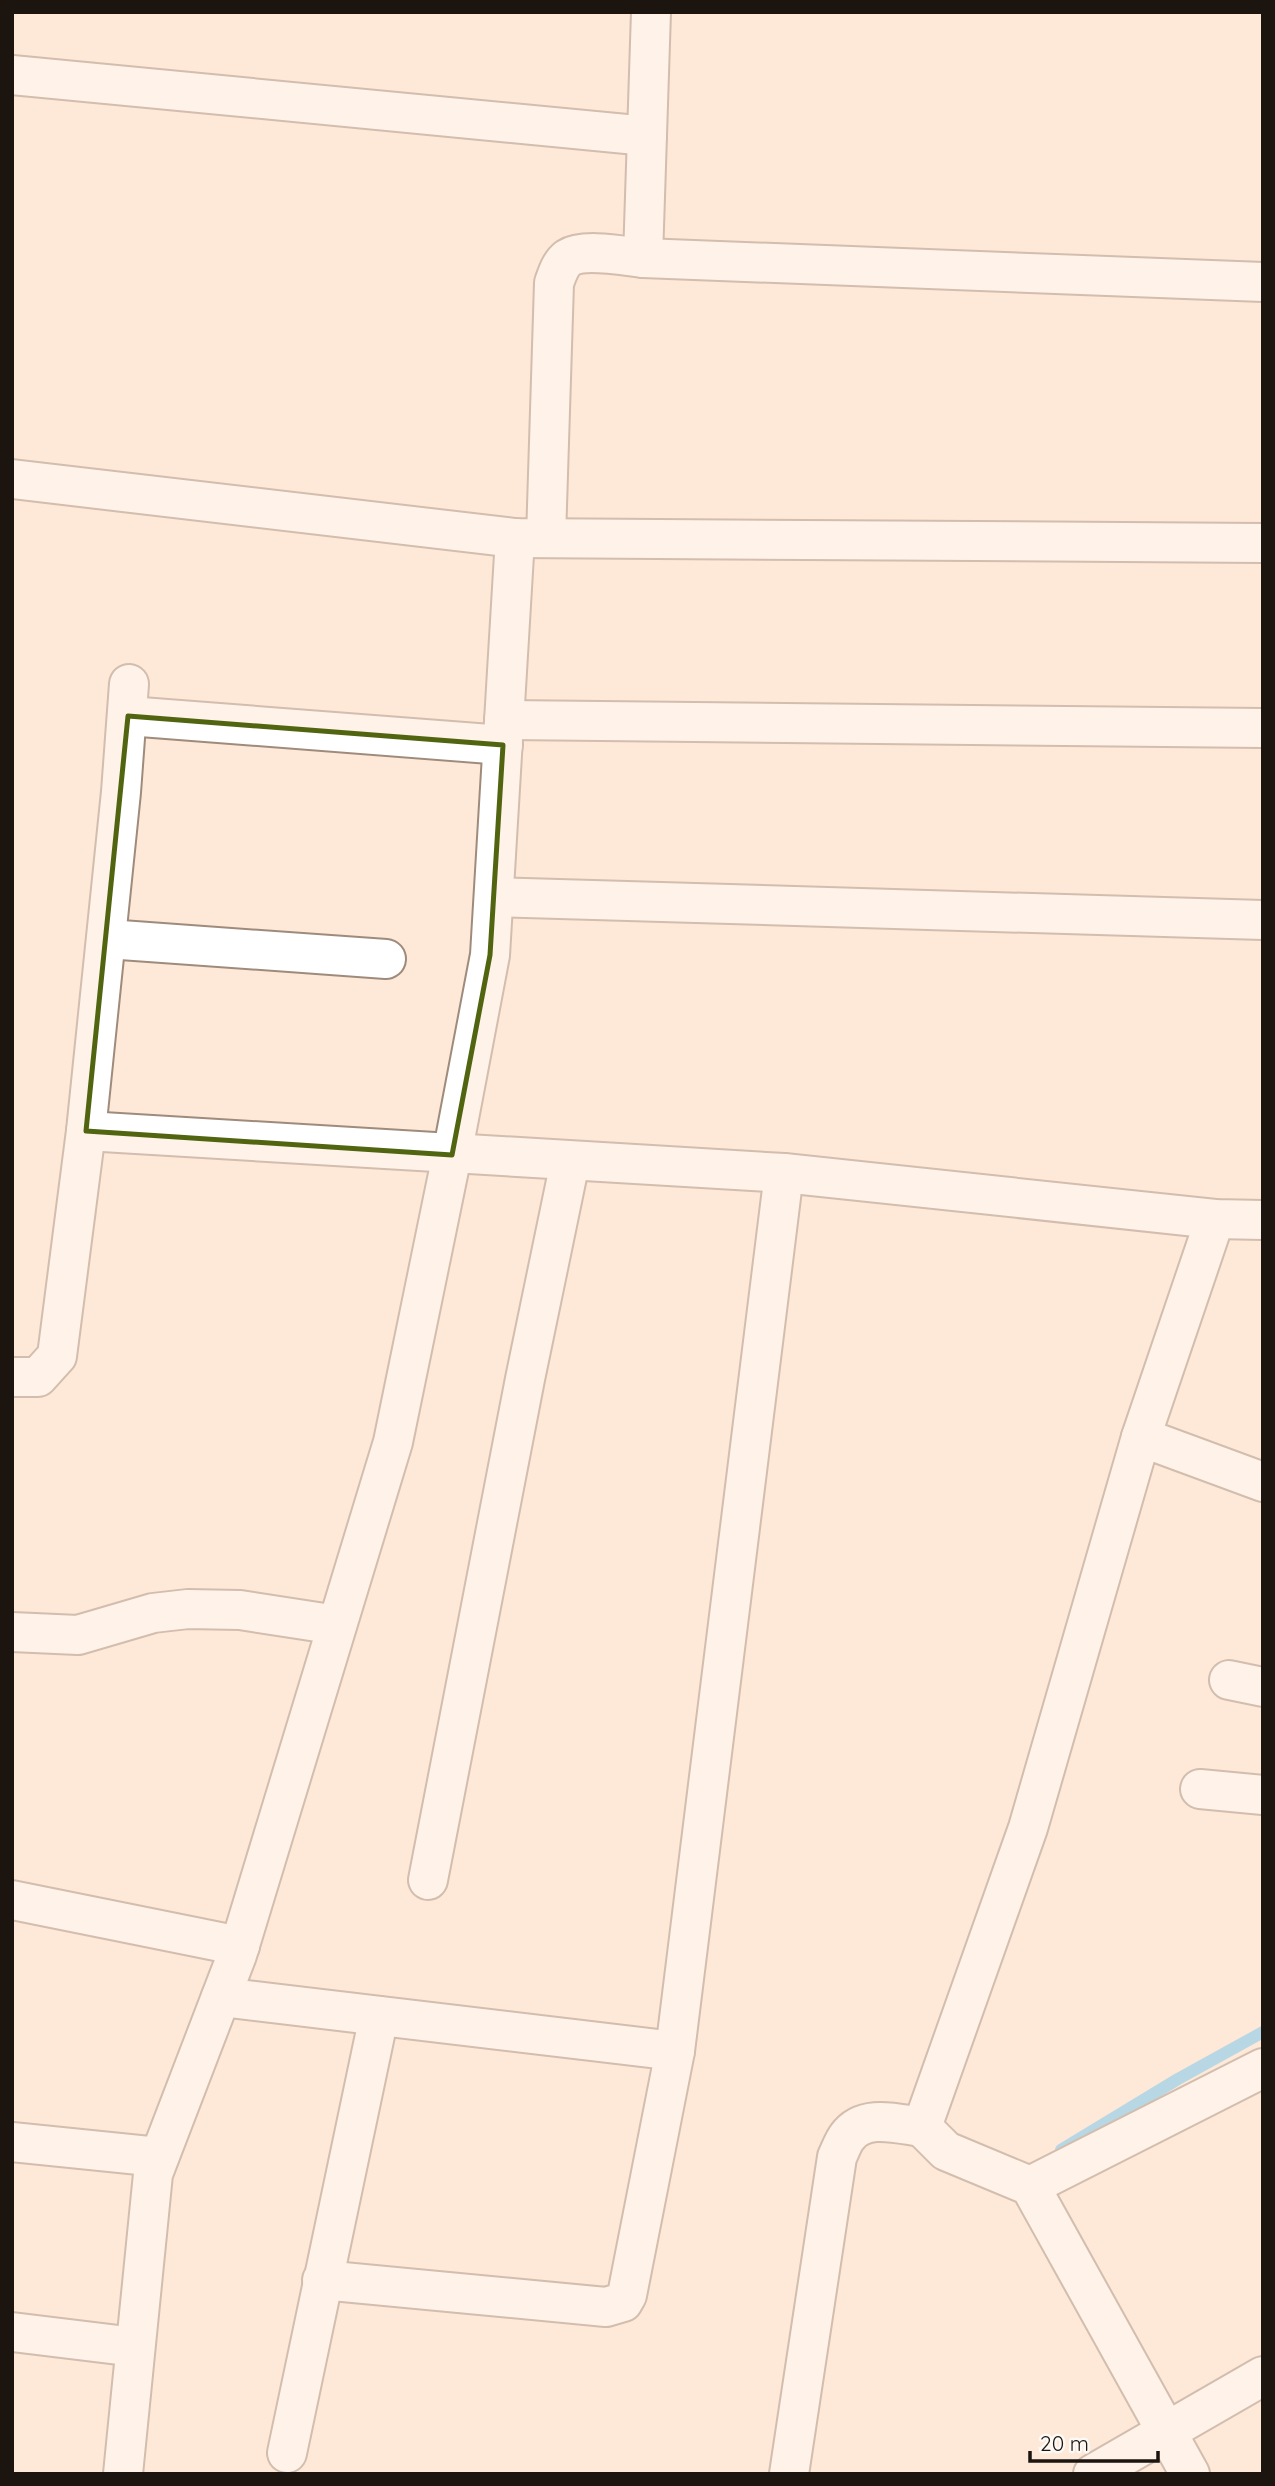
<svg xmlns="http://www.w3.org/2000/svg" width="1275" height="2486" font-family="Quicksand,sans-serif">
  <style>
    .lines { fill: none; stroke-linecap: round; stroke-linejoin: round }
    .stream { stroke: #62c3f3; stroke-width: 12 }
    .minor-casing { stroke: #9f8b7c; stroke-width: 42 }
    .minor { stroke: #fff; stroke-width: 38 }
    .marked { fill: none; stroke: #516511; stroke-width: 5; stroke-linejoin: round }
  </style>
  <rect width="100%" height="100%" fill="#fee8d7"/>
  <g class="lines">
    <polyline class="stream" points="1061,2150 1178,2079 1263,2032"/>
    <defs>
      <g id="minor">
        <polyline points="12,75 647,136"/>
        <polyline points="643,258 651,12"/>
        <polyline points="12,479 515,538 1263,543"/>
        <path d="M 546,538 L 554,283 C 557,275 560,264 568,258 C 584,248 624,256 643,258 L 1263,282"/>
        <polyline points="128,716 503,745"/>
        <polyline points="504,720 1263,728"/>
        <polyline points="494,897 1263,920"/>
        <polyline points="107,939 386,959"/>
        <polyline points="86,1131 784,1173 1215,1219 1263,1220"/>
        <polyline points="12,1377 38,1377 57,1356 86,1131 121,792 129,684"/>
        <polyline points="1141,1437 1215,1219"/>
        <polyline points="12,1632 78,1635 153,1613 188,1609 240,1610 337,1625"/>
        <polyline points="1229,1680 1263,1687"/>
        <polyline points="1200,1789 1263,1795"/>
        <polyline points="428,1880 525,1379 570,1162"/>
        <polyline points="12,1900 240,1946"/>
        <polyline points="221,1997 675,2051"/>
        <polyline points="12,2142 159,2157"/>
        <polyline points="1030,2186 1263,2068"/>
        <polyline points="322,2280 606,2307 623,2302 627,2295 675,2051 784,1173"/>
        <polyline points="12,2332 135,2347"/>
        <polyline points="287,2453 379,2016"/>
        <polyline points="123,2474 153,2174 237,1955 393,1442 452,1155 490,955 515,538"/>
        <path d="M 789,2474 L 837,2157 C 840,2151 843,2142 847,2137 C 864,2113 898,2124 922,2127"/>
        <polyline points="1093,2474 1263,2376"/>
        <polyline points="1190,2474 1030,2186 946,2151 922,2127 1028,1828 1141,1437 1263,1482"/>
      </g>
    </defs>
    <use href="#minor" class="minor-casing"/>
    <use href="#minor" class="minor"/>
  </g>
  <path d="M0 0H1275V2486H0ZM 128,716 L 503,745 L 490,955 L 452,1155 L 86,1131 Z" fill="#fee8d7" fill-opacity=".55" fill-rule="evenodd"/>
  <path class="marked" d="M 128,716 L 503,745 L 490,955 L 452,1155 L 86,1131 Z"/>
  <rect width="1275" height="2486" fill="none" stroke="#1c150f" stroke-width="28"/>
  <path d="M1030 2451v10h128v-10" fill="none" stroke="#1c150f" stroke-width="3.5"/>
  <text x="1040" y="2451" font-size="21" fill="#1c150f" stroke="#fdf9f5" stroke-width="5" paint-order="stroke">20 m</text>
</svg>
